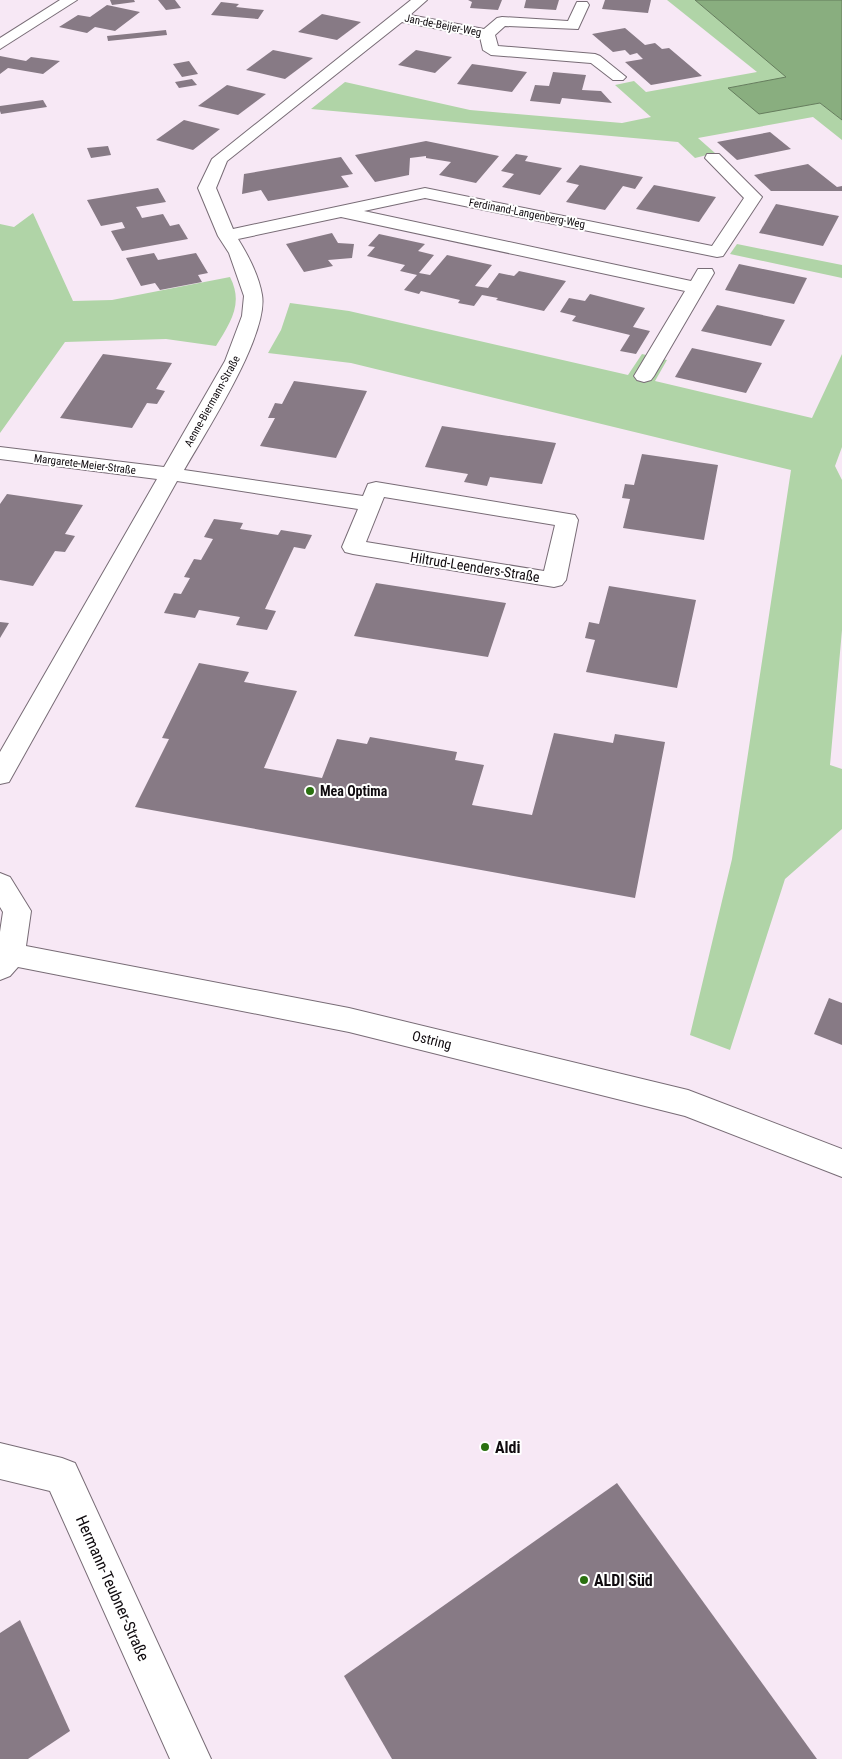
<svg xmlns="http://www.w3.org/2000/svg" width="842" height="1759" font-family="'Roboto Condensed',sans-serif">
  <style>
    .green { fill: #b0d4a7 }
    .water { fill: #89ae7f; stroke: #657d5d }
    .building { fill: #877a85 }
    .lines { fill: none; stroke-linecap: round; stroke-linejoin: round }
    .street-casing { stroke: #786c76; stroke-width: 2 }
    .street { fill: #fff; fill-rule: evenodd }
    .poi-dot { fill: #2a7010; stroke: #fff; stroke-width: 2 }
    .labels { text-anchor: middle; stroke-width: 4; stroke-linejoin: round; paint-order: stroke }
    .far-street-label { font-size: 11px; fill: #100b0f; stroke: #fff }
    .street-label { font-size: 14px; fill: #100b0f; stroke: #fff }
    .poi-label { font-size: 14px; font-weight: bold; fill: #100b0f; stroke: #fff; text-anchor: start }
    .near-poi-label { font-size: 16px; font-weight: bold; fill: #100b0f; stroke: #fff; text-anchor: start }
    .near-street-label { font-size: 16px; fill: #100b0f; stroke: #fff }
  </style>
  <rect width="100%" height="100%" fill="#f7e8f5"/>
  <g class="green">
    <polygon points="667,0 695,0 787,77 729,88 759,113 820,103 842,120 842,140 813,117 698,138 715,153 695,158 678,142 311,109 345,82 470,110 622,123 651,117 615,85 634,81 646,92 757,72"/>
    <path d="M 33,213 L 73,301 L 112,300 L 230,277 C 244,304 230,323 216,346 L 166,339 L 65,342 L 0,433 L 0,224 L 14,227 Z"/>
    <polygon points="737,244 842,265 842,278 730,254"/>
    <polygon points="290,303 349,311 628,375 642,354 667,360 655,381 812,418 842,354 842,447 835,466 842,480 842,630 830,765 842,769 842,829 785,879 730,1050 690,1035 732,859 791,470 351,363 268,353 281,330"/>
  </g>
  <polygon class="water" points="695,0 842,0 842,120 820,103 759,114 728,88 786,77"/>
  <g class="building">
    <polygon points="110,0 134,0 135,2 112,5"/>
    <polygon points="158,0 175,0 181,8 166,10"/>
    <polygon points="468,0 502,0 498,10 470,8 472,2"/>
    <polygon points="526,0 559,0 556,10 524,8"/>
    <polygon points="605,0 651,0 648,13 602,9"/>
    <polygon points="221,2 239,4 236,7 264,10 258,19 211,15"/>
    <polygon points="107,5 140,12 115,31 95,27 87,33 59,27 78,15 90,17"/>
    <polygon points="322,14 361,22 337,40 298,32"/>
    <polygon points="625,28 645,45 655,43 662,49 669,48 702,76 651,85 625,62 643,59 637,53 630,55 625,50 613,52 592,34"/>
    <polygon points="166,30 167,35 108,41 107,36"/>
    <polygon points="273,50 313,58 285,79 246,70"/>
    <polygon points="416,50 452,57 435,73 398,65"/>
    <polygon points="0,56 26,61 31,57 60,61 43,74 8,68 0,74"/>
    <polygon points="189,61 198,74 182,77 173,64"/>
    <polygon points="472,64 500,68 527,72 512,92 457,84"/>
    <polygon points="553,72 586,75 582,90 601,91 612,103 562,98 560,104 530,101 535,85 549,86"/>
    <polygon points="192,79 197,85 179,88 175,82"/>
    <polygon points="227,85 266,94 238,115 198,106"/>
    <polygon points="43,100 47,107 1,114 0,111 0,106"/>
    <polygon points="184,120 220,129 193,150 156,140"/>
    <polygon points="770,132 791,149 737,160 717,142"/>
    <polygon points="426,141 499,156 476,183 439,175 451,162 426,158 426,156 410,158 409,175 375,182 355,155"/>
    <polygon points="108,146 111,155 91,158 87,148"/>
    <polygon points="516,154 528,156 525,161 562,168 540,195 502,187 514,174 501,171"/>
    <polygon points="341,157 353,174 341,176 349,187 268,201 261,190 242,194 244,174"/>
    <polygon points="808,164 837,187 842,186 842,191 771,191 754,175"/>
    <polygon points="580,165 643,177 635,189 623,186 605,210 566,202 579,185 566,182"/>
    <polygon points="654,185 716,197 699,222 636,209"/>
    <polygon points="158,188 166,202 136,207 139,212 142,218 163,214 170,226 179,224 188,239 122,251 111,231 125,228 122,222 101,226 87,200"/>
    <polygon points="776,204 839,216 823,246 759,233"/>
    <polygon points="332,233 338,243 354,244 352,258 328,260 333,266 304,272 286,244"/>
    <polygon points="379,234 425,244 418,251 434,255 419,273 430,275 447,255 492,265 475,286 488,288 499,273 514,276 519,271 566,281 544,311 496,300 498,298 482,295 474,306 458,303 460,300 421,291 419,294 404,290 417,275 400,271 405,265 367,256 375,247 368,246"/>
    <polygon points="154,253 158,260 196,253 208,273 198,275 202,282 160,290 155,283 141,286 126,258"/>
    <polygon points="739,264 807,278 794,304 725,290"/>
    <polygon points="590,294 645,308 633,327 650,331 636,354 620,351 630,335 572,321 576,316 560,312 569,298 585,301"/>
    <polygon points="717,305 785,320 771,346 701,331"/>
    <polygon points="692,348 762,363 746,393 675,377"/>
    <polygon points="103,354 172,363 156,389 165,391 157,404 147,403 132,428 60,418"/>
    <polygon points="294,381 367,391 336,458 260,446 275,418 268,418 275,403 282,404"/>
    <polygon points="442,426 556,443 542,484 490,477 487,486 464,482 468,474 425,467"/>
    <polygon points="642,454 718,465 704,540 623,528 630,499 622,498 625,484 634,485"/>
    <polygon points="7,494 83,505 65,534 75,536 65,552 55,551 33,586 0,580 0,504"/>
    <polygon points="214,519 243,523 240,529 278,535 281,530 312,535 305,549 294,547 265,609 276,611 267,630 236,625 240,617 199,610 195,618 164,613 174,593 181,594 190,578 184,577 194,559 201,560 213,539 204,537"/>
    <polygon points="376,583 506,603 488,657 354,636"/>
    <polygon points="609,586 696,600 677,688 586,672 595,640 585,638 589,622 599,624"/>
    <polygon points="0,622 9,623 0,638"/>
    <polygon points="199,663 249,672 244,682 297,691 264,768 322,778 337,739 367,744 370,737 457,752 455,760 484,765 472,805 532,815 554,733 613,743 615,734 665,742 635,898 135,807 169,739 162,738"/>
    <polygon points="829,998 842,1003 842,1045 814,1034"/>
    <polygon points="617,1483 817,1759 392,1759 344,1676"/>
    <polygon points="20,1620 70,1731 28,1759 0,1759 0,1633"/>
  </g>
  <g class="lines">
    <defs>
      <g id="street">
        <polygon points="60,0 77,0 0,49 0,38"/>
        <path d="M 411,0 L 427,0 L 410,15 L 484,29 L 497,18 L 502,17 L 568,21 L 577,2 L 587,2 L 589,5 L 578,29 L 505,26 L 495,35 L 498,46 L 595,54 L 600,56 L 626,77 L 623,80 L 613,80 L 591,63 L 491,55 L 483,50 L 480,37 L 402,22 L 227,161 L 216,188 L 233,229 L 425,188 L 712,246 L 744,198 L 705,158 L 707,154 L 719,154 L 762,197 L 723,256 L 717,257 L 425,198 L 364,211 L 691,281 L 698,269 L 712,269 L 714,273 L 654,376 L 651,380 L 644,382 L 637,380 L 634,376 L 685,291 L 341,217 L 238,239 C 248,255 259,276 262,295 C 269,335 205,433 184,470 L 363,496 L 368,484 L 376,482 L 575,515 L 578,520 L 566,580 L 562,585 L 554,587 L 353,554 L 345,552 L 342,547 L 358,509 L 177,481 L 9,782 L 0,784 L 0,752 L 157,479 L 0,459 L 0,447 L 164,467 L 225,361 L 242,316 L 244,296 L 229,253 L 218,236 L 198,188 L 212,159 ZM 384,497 L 555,525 L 544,571 L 366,542 Z"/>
        <polygon points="0,873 10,877 31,911 26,946 349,1008 688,1090 842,1149 842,1177 685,1116 349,1032 18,967 10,976 0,980 0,932 3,912 0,907"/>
        <polygon points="0,1443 62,1458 75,1463 211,1759 170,1759 50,1491 0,1479"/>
      </g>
    </defs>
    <use href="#street" class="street-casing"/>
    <use href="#street" class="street"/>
  </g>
  <g class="poi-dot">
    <circle cx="310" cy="791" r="5"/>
    <circle cx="485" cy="1447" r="5"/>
    <circle cx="584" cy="1580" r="5"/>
  </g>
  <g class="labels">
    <g class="far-street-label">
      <text transform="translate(443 25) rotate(11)" y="4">Jan-de-Beijer-Weg</text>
      <text transform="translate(527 213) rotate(11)" y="4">Ferdinand-Langenberg-Weg</text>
      <text transform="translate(212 401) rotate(-61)" y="4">Aenne-Biermann-Straße</text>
      <text transform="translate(85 464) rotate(7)" y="4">Margarete-Meier-Straße</text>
    </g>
    <g class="street-label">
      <text transform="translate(475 567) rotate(9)" y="5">Hiltrud-Leenders-Straße</text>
      <text transform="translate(432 1040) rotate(14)" y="5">Ostring</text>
    </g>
    <g class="poi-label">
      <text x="320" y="796">Mea Optima</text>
    </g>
    <g class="near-poi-label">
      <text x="495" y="1453">Aldi</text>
      <text x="594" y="1586">ALDI Süd</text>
    </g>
    <g class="near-street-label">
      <text transform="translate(113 1588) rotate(66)" y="6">Hermann-Teubner-Straße</text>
    </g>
  </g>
</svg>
